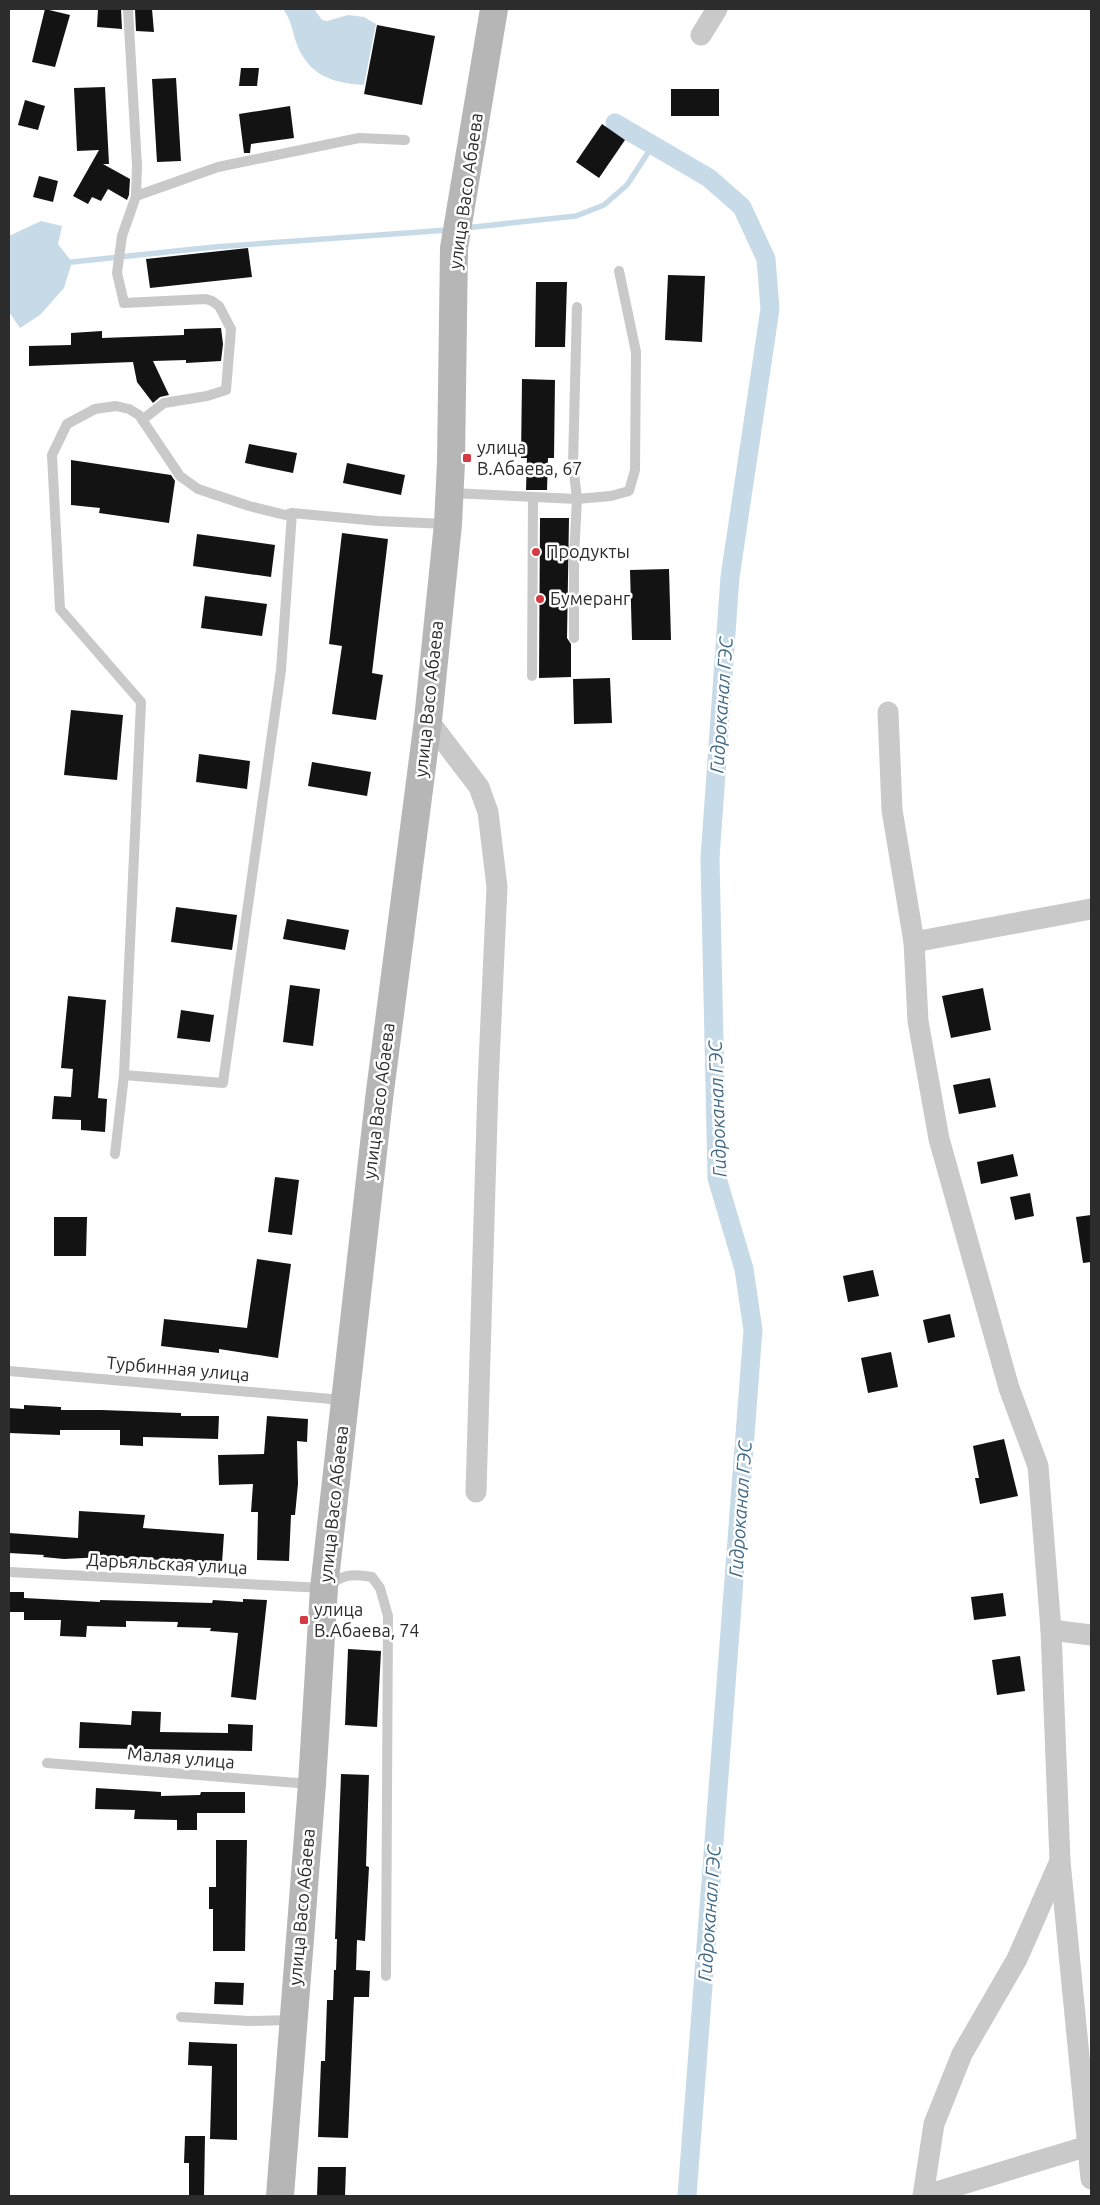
<svg xmlns="http://www.w3.org/2000/svg" width="1100" height="2205" font-family="Ubuntu,sans-serif">
  <style>
    .water { fill: #c7dae7 }
    .lines { fill: none; stroke-linecap: round; stroke-linejoin: round }
    .stream { stroke: #c7dae7; stroke-width: 5.5 }
    .canal { stroke: #c7dae7; stroke-width: 19 }
    .building { fill: #131313 }
    .lane { stroke: #c9c9c9; stroke-width: 10 }
    .street { stroke: #c9c9c9; stroke-width: 21 }
    .secondary { stroke: #b6b6b6; stroke-width: 28 }
    .poi-dot { fill: #d63a42; stroke: #fff; stroke-width: 2 }
    .labels { text-anchor: middle; stroke-width: 5; stroke-linejoin: round; paint-order: stroke }
    .street-label { font-size: 18px; fill: #2c2c2c; stroke: #fff }
    .poi-label { font-size: 18px; fill: #2c2c2c; stroke: #fff; text-anchor: start }
    .water-label { font-size: 19px; font-style: italic; fill: #416a87; stroke: #fff }
  </style>
  <rect width="100%" height="100%" fill="#fff"/>
  <g class="water">
    <path d="M 283,9 L 314,9 L 322,20 L 327,21 L 348,15 L 364,17 L 376,24 L 364,85 C 331,83 308,75 296,42 C 292,30 291,19 283,9 Z"/>
    <polygon points="41,221 62,226 58,244 72,262 64,288 40,315 20,328 9,312 9,236"/>
  </g>
  <g class="lines">
    <g class="stream">
      <polyline points="465,228 576,216 604,205 627,185 653,145"/>
      <polyline points="72,262 214,247 448,230"/>
    </g>
    <polyline class="canal" points="615,123 709,178 742,207 766,259 770,309 730,577 710,858 717,1178 744,1269 753,1330 687,2196"/>
  </g>
  <g class="building">
    <polygon points="45,9 70,15 55,67 32,62"/>
    <polygon points="98,9 121,9 122,29 97,27"/>
    <polygon points="135,9 152,9 154,32 136,31"/>
    <polygon points="377,25 435,36 422,105 364,94"/>
    <polygon points="241,68 259,68 257,86 239,86"/>
    <polygon points="176,78 181,161 157,162 152,79"/>
    <polygon points="105,87 109,164 103,164 130,179 129,195 127,200 108,189 101,201 92,197 88,204 73,196 99,150 77,151 74,88"/>
    <rect x="671" y="89" width="48" height="27"/>
    <polygon points="25,100 45,106 38,130 18,125"/>
    <polygon points="290,106 294,138 251,144 250,153 244,153 239,114"/>
    <polygon points="602,124 625,140 599,178 576,162"/>
    <polygon points="39,176 58,181 53,202 33,197"/>
    <polygon points="248,248 252,277 150,288 146,259"/>
    <polygon points="668,275 705,276 702,342 665,340"/>
    <polygon points="536,282 567,282 565,347 535,347"/>
    <polygon points="221,328 223,344 221,361 186,363 186,360 153,361 169,395 160,397 153,403 137,382 133,362 29,366 29,346 71,345 71,333 102,331 102,338 184,335 184,329"/>
    <polygon points="522,379 555,380 554,458 548,458 547,490 526,490 527,458 521,458"/>
    <polygon points="249,444 297,453 293,473 245,463"/>
    <polygon points="71,460 171,475 175,481 169,523 99,513 100,508 71,505"/>
    <polygon points="347,463 405,475 401,495 343,483"/>
    <polygon points="540,518 569,518 567,638 571,644 571,677 539,678"/>
    <polygon points="342,533 388,539 372,673 383,675 376,720 332,714 342,646 329,644"/>
    <polygon points="197,534 275,545 271,577 193,566"/>
    <polygon points="669,569 671,640 632,640 630,570"/>
    <polygon points="205,596 267,604 262,636 201,628"/>
    <polygon points="610,678 612,723 574,724 573,679"/>
    <polygon points="71,710 123,715 117,780 64,775"/>
    <polygon points="199,754 250,761 247,789 196,782"/>
    <polygon points="312,762 371,772 367,796 308,786"/>
    <polygon points="176,907 237,915 232,950 171,942"/>
    <polygon points="287,919 349,930 345,950 283,939"/>
    <polygon points="290,985 320,989 313,1046 283,1042"/>
    <polygon points="983,988 991,1030 951,1038 942,996"/>
    <polygon points="68,996 106,1000 98,1098 107,1099 105,1132 81,1130 81,1120 52,1119 54,1096 71,1097 73,1069 61,1068"/>
    <polygon points="181,1010 214,1015 210,1042 177,1038"/>
    <polygon points="990,1078 996,1107 959,1114 953,1085"/>
    <polygon points="1013,1154 1018,1176 981,1184 977,1162"/>
    <polygon points="275,1177 299,1180 292,1235 268,1232"/>
    <polygon points="1030,1193 1034,1216 1015,1220 1010,1197"/>
    <polygon points="1091,1215 1091,1262 1083,1263 1076,1217"/>
    <polygon points="54,1217 87,1217 86,1256 54,1256"/>
    <polygon points="257,1259 291,1264 278,1358 219,1349 219,1353 161,1346 164,1319 247,1328"/>
    <polygon points="873,1270 879,1296 848,1302 843,1276"/>
    <polygon points="950,1314 955,1337 928,1343 923,1320"/>
    <polygon points="891,1352 898,1387 868,1393 861,1358"/>
    <polygon points="24,1405 61,1407 61,1410 102,1410 181,1413 181,1416 219,1416 218,1439 143,1437 143,1446 120,1445 120,1430 60,1430 60,1435 9,1433 9,1408 24,1409"/>
    <polygon points="267,1416 308,1419 307,1442 297,1441 298,1484 295,1515 291,1515 289,1561 257,1560 258,1512 251,1512 253,1484 219,1485 218,1455 264,1454"/>
    <polygon points="1004,1439 1018,1496 980,1504 975,1478 979,1478 973,1446"/>
    <polygon points="79,1511 145,1515 143,1528 224,1534 222,1563 103,1557 64,1559 43,1557 44,1555 9,1553 9,1533 78,1538"/>
    <polygon points="9,1592 24,1592 24,1598 100,1602 100,1600 212,1603 213,1600 243,1602 243,1599 267,1600 256,1700 231,1697 238,1633 210,1631 211,1628 177,1627 178,1622 126,1621 126,1627 87,1626 86,1637 60,1636 61,1620 24,1620 24,1612 9,1612"/>
    <polygon points="1003,1593 1006,1616 974,1620 971,1597"/>
    <polygon points="348,1649 381,1651 377,1727 345,1725"/>
    <polygon points="1020,1656 1025,1691 997,1695 992,1660"/>
    <polygon points="132,1711 161,1712 160,1732 228,1733 228,1724 253,1725 252,1751 79,1748 80,1722 131,1725"/>
    <polygon points="341,1774 369,1775 366,1866 369,1867 365,1941 357,1940 356,1970 370,1971 369,1997 354,1997 348,2138 318,2137 321,2061 325,2061 327,2000 333,2000 334,1970 336,1970 337,1939 335,1939"/>
    <polygon points="96,1788 161,1792 161,1796 200,1795 201,1792 245,1792 245,1813 197,1813 197,1830 177,1830 177,1820 134,1819 135,1810 95,1809"/>
    <polygon points="216,1840 247,1840 245,1951 213,1951 213,1909 209,1909 209,1887 216,1887"/>
    <polygon points="215,1982 244,1983 243,2005 214,2004"/>
    <polygon points="189,2042 237,2044 237,2140 210,2139 212,2066 188,2065"/>
    <polygon points="185,2136 205,2136 204,2196 189,2196 189,2163 184,2163"/>
    <polygon points="318,2167 346,2167 345,2196 317,2196"/>
  </g>
  <g class="lines">
    <g class="lane">
      <polyline points="128,9 137,166 136,196"/>
      <polyline points="142,420 164,403 207,396 226,390 231,329 219,306 212,301 206,299 124,303 117,273 122,236 136,196 218,167 359,138 405,140"/>
      <polyline points="451,493 577,499 573,464 577,307"/>
      <polyline points="574,638 574,557 577,499 611,496 629,491 635,470 636,352 619,271"/>
      <polyline points="532,676 533,497"/>
      <polyline points="124,1075 223,1083 281,670 292,513"/>
      <polyline points="115,1154 124,1075 141,702 60,609 52,455 67,424 95,409 116,406 129,409 139,415 180,476 198,489 249,506 285,515 292,513 378,521 447,524"/>
      <polyline points="9,1371 331,1399 344,1398"/>
      <path d="M 9,1572 L 324,1588 C 343,1575 350,1573 372,1577 L 380,1588 L 388,1616 L 386,1976"/>
      <polyline points="47,1763 310,1784"/>
      <polyline points="181,2017 249,2021 292,2020"/>
    </g>
    <g class="street">
      <polyline points="701,35 717,9"/>
      <polyline points="888,712 892,810 914,942 918,1021 939,1139 1009,1388 1038,1466 1051,1630 1060,1861 1091,2179"/>
      <polyline points="428,720 479,787 488,812 497,887 488,1085 476,1492"/>
      <polyline points="914,942 1091,909"/>
      <polyline points="1051,1630 1091,1635"/>
      <polyline points="923,2196 934,2124 962,2054 1017,1959 1060,1861"/>
      <polyline points="923,2196 1088,2146"/>
    </g>
    <polyline class="secondary" points="280,2196 312,1784 324,1588 379,1099 428,720 448,524 451,462 454,248 494,9"/>
  </g>
  <g class="poi-dot">
    <rect x="462" y="453" width="10" height="10" rx="2.5"/>
    <circle cx="536" cy="552" r="5"/>
    <circle cx="540" cy="599" r="5"/>
    <rect x="299" y="1615" width="10" height="10" rx="2.5"/>
  </g>
  <g class="labels">
    <g class="street-label">
      <text transform="translate(466 191) rotate(-82)" y="6">улица Васо Абаева</text>
      <text transform="translate(429 699) rotate(-84)" y="6">улица Васо Абаева</text>
      <text transform="translate(379 1101) rotate(-83)" y="6">улица Васо Абаева</text>
      <text transform="translate(178 1369) rotate(5)" y="6">Турбинная улица</text>
      <text transform="translate(334 1504) rotate(-84)" y="6">улица Васо Абаева</text>
      <text transform="translate(167 1564) rotate(3)" y="6">Дарьяльская улица</text>
      <text transform="translate(181 1758) rotate(5)" y="6">Малая улица</text>
      <text transform="translate(302 1907) rotate(-85)" y="6">улица Васо Абаева</text>
    </g>
    <g class="poi-label">
      <text x="477" y="454">улица<tspan x="477" dy="21">В.Абаева, 67</tspan></text>
      <text x="546" y="558">Продукты</text>
      <text x="550" y="605">Бумеранг</text>
      <text x="314" y="1616">улица<tspan x="314" dy="21">В.Абаева, 74</tspan></text>
    </g>
    <g class="water-label">
      <text transform="translate(721 705) rotate(-86)" y="7">Гидроканал ГЭС</text>
      <text transform="translate(717 1109) rotate(-92)" y="7">Гидроканал ГЭС</text>
      <text transform="translate(740 1509) rotate(-86)" y="7">Гидроканал ГЭС</text>
      <text transform="translate(709 1913) rotate(-86)" y="7">Гидроканал ГЭС</text>
    </g>
  </g>
  <rect width="1100" height="2205" fill="none" stroke="#2c2c2c" stroke-width="20"/>
</svg>
